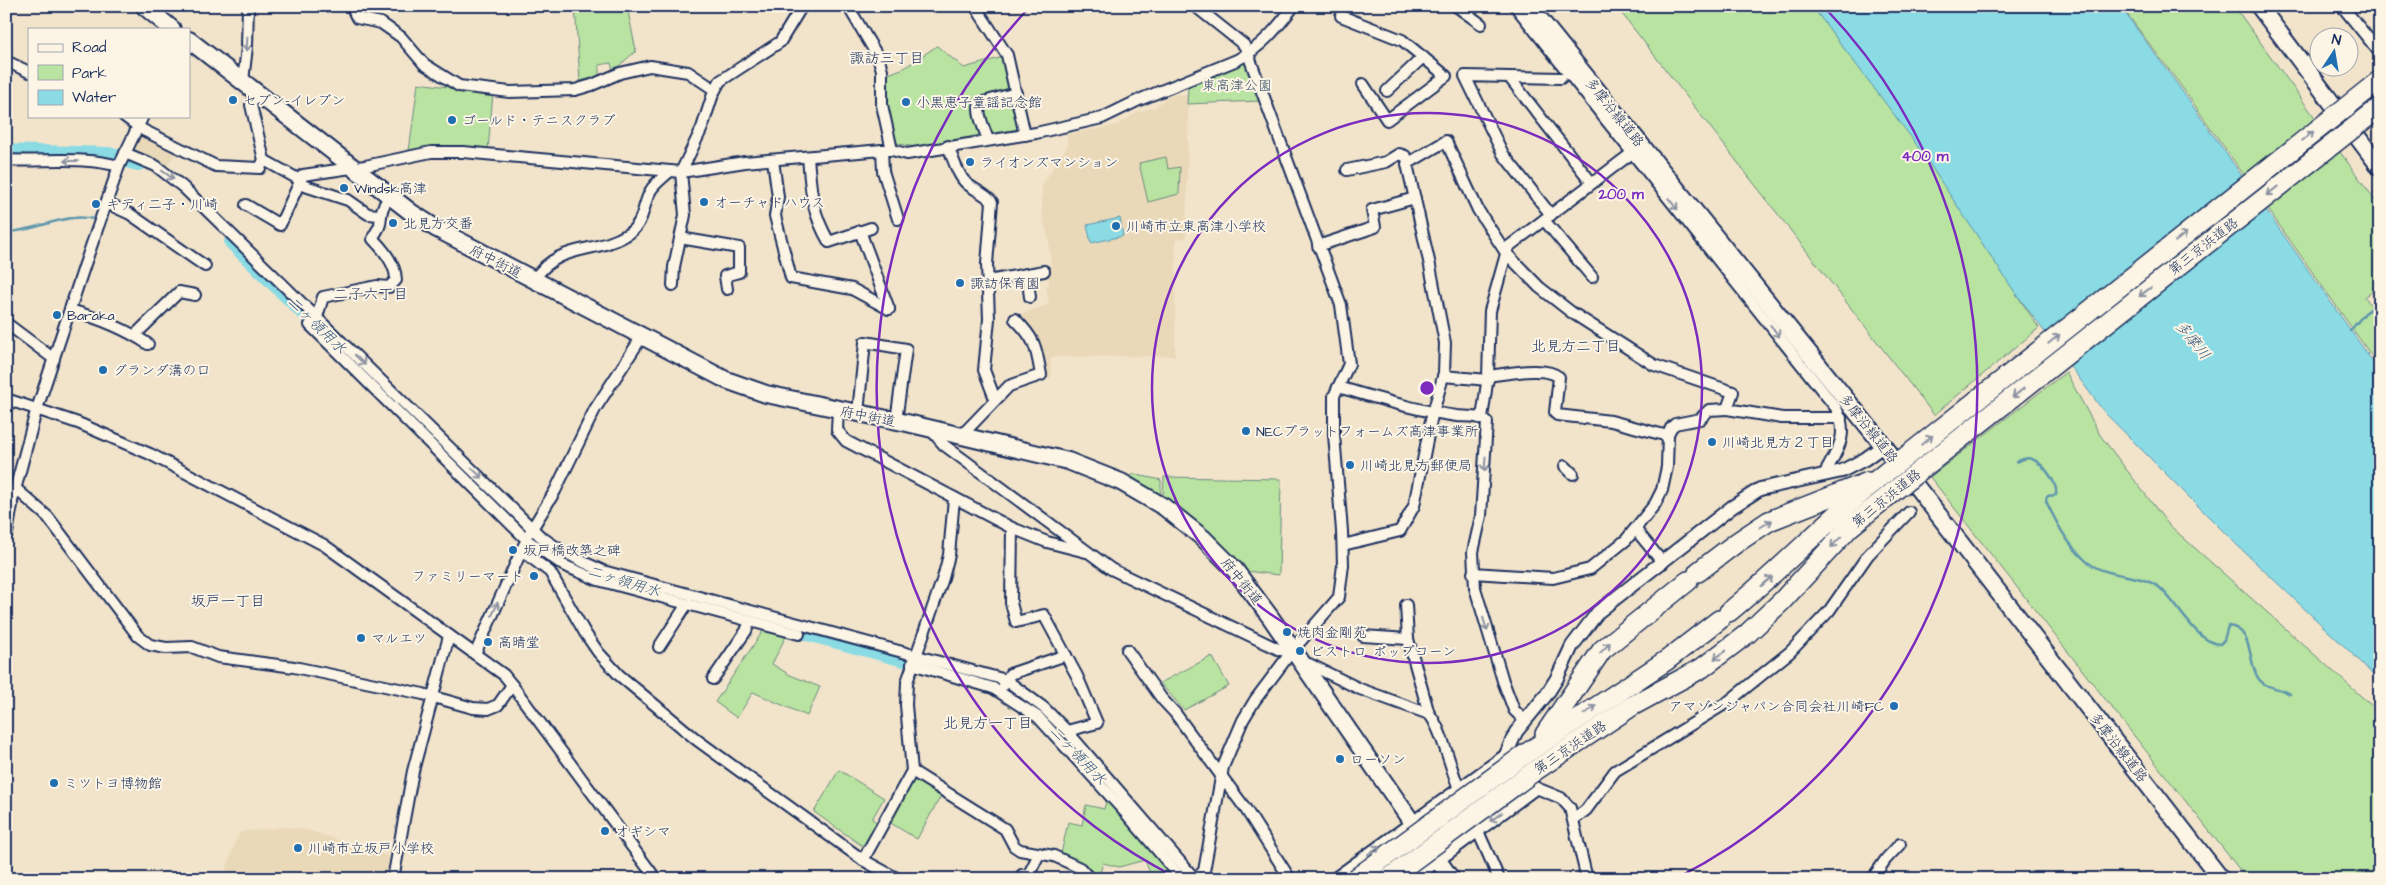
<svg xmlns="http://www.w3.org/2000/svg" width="2386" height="885" font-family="'Architects Daughter','Klee One',sans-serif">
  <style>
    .built { fill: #ead9b9 }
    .green { fill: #b9e3a0; stroke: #6a897f }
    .water { fill: #8adbe4; stroke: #5e96ae }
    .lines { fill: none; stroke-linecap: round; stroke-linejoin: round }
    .stream { stroke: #5e96ae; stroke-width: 2.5 }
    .river { stroke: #8adbe4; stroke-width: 16 }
    .minor-casing { stroke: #1b2f5e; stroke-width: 14 }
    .tertiary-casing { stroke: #1b2f5e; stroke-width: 16 }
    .primary-casing { stroke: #1b2f5e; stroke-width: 20 }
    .trunk-casing { stroke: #1b2f5e; stroke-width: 20 }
    .motorway-casing { stroke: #1b2f5e; stroke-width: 22 }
    .minor { stroke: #fcf5e5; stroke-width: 10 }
    .tertiary { stroke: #fcf5e5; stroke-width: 12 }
    .primary { stroke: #fcf5e5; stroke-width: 16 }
    .trunk { stroke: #fcf5e5; stroke-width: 16 }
    .motorway { stroke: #fcf5e5; stroke-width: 19 }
    .motorway-bridge-casing { stroke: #1b2f5e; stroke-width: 22; stroke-linecap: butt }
    .motorway-bridge { stroke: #fcf5e5; stroke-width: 19 }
    .oneway { stroke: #8c92a2 }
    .ring { fill: none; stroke: #7b2cbf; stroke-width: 2.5 }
    .poi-dot { fill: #1f6fb2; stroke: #fcf5e5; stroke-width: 2 }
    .labels { text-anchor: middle; stroke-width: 4; stroke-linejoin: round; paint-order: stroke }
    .park-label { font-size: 14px; fill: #3b536b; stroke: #fcf5e5 }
    .poi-label { font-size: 14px; fill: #1b2f5e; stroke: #fcf5e5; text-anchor: start }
    .street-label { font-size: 14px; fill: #1b2f5e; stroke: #fcf5e5 }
    .neighbourhood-label { font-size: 15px; fill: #1b2f5e; stroke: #fcf5e5 }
    .water-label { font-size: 15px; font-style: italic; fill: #375a80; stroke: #fcf5e5 }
    .centre { fill: #7b2cbf; stroke: #fcf5e5; stroke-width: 2.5 }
    .ring-label { font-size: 15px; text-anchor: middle; font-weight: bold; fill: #7b2cbf; stroke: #fcf5e5; stroke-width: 4; stroke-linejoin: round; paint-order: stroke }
  </style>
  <rect width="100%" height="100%" fill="#f2e4cb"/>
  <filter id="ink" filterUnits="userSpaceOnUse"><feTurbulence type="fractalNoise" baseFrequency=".02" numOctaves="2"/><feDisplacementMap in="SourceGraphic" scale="10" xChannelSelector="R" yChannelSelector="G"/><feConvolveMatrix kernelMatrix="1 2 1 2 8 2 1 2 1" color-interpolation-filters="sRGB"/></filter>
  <g filter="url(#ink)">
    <g class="built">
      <polygon points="1177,94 1189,96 1186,238 1176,239 1175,356 1051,357 1051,378 1044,379 1016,316 1049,304 1046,286 1049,285 1047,268 1051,267 1049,241 1042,215 1042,185 1068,145 1066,135 1117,125 1138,112 1155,107 1166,98"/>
      <polygon points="144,133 177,149 165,170 129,151 138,134"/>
      <polygon points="285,827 308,830 391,857 394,862 390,879 223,879 236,839 241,832"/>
    </g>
    <g class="green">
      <polygon points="575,6 627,6 636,51 613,71 611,63 599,65 599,76 580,81"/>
      <polygon points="1616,6 1812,6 1914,140 2039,328 1934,415"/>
      <polygon points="2121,6 2234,6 2380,207 2380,286 2365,297 2380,318 2380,368 2181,86"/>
      <polygon points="937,46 964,68 1003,57 1019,131 914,147 896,143 886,103 886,75 904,68"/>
      <polygon points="1246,62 1261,101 1187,104 1188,87"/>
      <polygon points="418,83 493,93 488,150 452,146 409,151"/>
      <polygon points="1166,157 1168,169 1180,167 1179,194 1148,202 1139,163"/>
      <polygon points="2066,372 2100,435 2168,524 2380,713 2380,879 2247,879 1930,477"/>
      <polygon points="1133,474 1161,480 1161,498 1130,478"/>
      <polygon points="1164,477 1281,479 1279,575 1245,571 1163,499"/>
      <polygon points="765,628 787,634 772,664 790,675 820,687 807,716 753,692 737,718 715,702"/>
      <polygon points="1212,656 1229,686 1184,710 1160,683"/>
      <polygon points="839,770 884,798 872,819 878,823 866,845 861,845 814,812"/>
      <polygon points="914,776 942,794 917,839 889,822"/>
      <polygon points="1107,797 1178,879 1152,879 1145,860 1119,867 1103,863 1100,873 1096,875 1083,864 1061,854 1068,822 1082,825 1086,805 1104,809"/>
    </g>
    <g class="water">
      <polygon points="1812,6 2120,6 2180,88 2380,372 2380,683 2362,663 2238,546 2105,413 2012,288 1914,141"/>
      <polygon points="1120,218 1123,236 1091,243 1087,225"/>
    </g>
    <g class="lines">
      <g class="stream">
        <path d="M 6,232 C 34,232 66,212 93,219"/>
        <polyline points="2350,331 2365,313 2380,302"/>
        <path d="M 2016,462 C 2020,460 2027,457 2032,459 C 2043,463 2058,483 2056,495 L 2047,496 L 2046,501 C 2056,522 2066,542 2083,558 C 2104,580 2138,571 2160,588 C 2177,602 2197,644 2220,644 L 2224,640 L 2228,626 C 2253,628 2248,660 2257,676 C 2263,689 2280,687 2290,694"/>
      </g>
      <g class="river">
        <polyline points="6,152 108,155 138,163"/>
        <polyline points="232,242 539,542 576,565 595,574"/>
        <polyline points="782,626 930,666"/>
        <path d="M 987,683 C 1032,699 1061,734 1092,769"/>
      </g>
      <defs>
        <g id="minor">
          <polyline points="848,6 878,57 882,70 882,105 892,150"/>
          <polyline points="975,6 1007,55 1025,135"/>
          <polyline points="1195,6 1244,45 1248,54 1341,305 1349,364 1334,396 1334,435 1342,531 1343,565 1339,597 1292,651 1255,700 1243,720 1223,767 1204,871 1195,879"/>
          <polyline points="1456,6 1481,24"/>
          <path d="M 1515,6 L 1836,408 C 1850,436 1837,450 1824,475"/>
          <polyline points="2342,6 2380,53"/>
          <polyline points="354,12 357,18 381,23 401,37 424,64 459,86 510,92 575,90 592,85 620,73 650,66 688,72 715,90"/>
          <polyline points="1341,16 1402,40 1446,76 1387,120 1363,84"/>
          <polyline points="6,61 29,72"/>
          <polyline points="1509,77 1592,183"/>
          <polyline points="243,81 247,47 248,6"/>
          <polyline points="1387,91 1423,57"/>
          <polyline points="2353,113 2380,93"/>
          <polyline points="124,116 143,130 216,166 260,168 264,160 251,105 256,91"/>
          <path d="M 988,140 C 985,130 976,113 980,103 L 1016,93"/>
          <path d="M 948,146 C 953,158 957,174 966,183 C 974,190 985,193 992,202 L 987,264 L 989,319 L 984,370 L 995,399"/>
          <polyline points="882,150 883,171 898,219"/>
          <path d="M 125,153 L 156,166 L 183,187 L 540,536 C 560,551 580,561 603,571 L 1006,680 L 1044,708 L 1067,731 L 1195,879"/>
          <path d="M 808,157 C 811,191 811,211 829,242 L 871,228"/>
          <path d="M 6,160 C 43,162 84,156 119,166"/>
          <polyline points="264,160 300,180"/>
          <polyline points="773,160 778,197 775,216 791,278 852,289 889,309"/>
          <polyline points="1347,170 1386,162 1399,154 1405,156 1410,162"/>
          <polyline points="299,184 348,200 368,214 379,215"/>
          <path d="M 390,196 C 381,209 382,209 380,224 C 379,230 374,233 373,239 C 384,250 396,265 396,280 L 389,287 L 377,286 L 323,297 L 317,317 L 310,325 L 527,540 L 563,565 L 598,580 L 799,634"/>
          <polyline points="106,203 130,214 205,266"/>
          <path d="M 246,205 L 280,225 L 303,175 L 365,166 L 431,152 L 463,152 L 681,172 L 745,162 L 882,150 L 892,150 L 907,154 L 1036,133 L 1102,118 L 1139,100 L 1237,60 C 1262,47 1277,28 1294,6"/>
          <polyline points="1551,215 1503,154 1465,76 1561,78"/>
          <polyline points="1544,220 1592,277"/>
          <polyline points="860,231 889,309"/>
          <polyline points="680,238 739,248 739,272 725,276 727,289"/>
          <polyline points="1318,246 1375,227 1372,210 1415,198"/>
          <polyline points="1027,274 1030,297"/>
          <path d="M 534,280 C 558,242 595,255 628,234 C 645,223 642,205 651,190 C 655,183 664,177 670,171"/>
          <polyline points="988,281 1044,271"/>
          <polyline points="673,285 674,267 685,215 681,172 702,128 713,94 720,81 780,42 802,6"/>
          <path d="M 70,310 C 98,318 124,328 148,344"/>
          <polyline points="6,323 54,359"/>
          <polyline points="135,335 179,292 195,295"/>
          <polyline points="1443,376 1488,380"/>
          <path d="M 1488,376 C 1506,374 1545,365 1559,377 L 1555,412 L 1557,415 L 1611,421 L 1668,436"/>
          <path d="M 1338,387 C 1377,398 1417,411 1457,416 C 1467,417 1479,415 1487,422 L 1481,516 L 1473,552 L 1475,588 L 1503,681 L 1514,710 L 1525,721"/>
          <polyline points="6,399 78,423 150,454 324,545 504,675 512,685 656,879"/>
          <polyline points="838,410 837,430 846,441 1012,528 1047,542 1086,552"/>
          <polyline points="858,413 865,342 906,349 896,421"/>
          <polyline points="1482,418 1488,376 1490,311 1508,247 1632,153"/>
          <polyline points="930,429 944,445 1111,569 1280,650 1292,651"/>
          <path d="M 961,436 L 1009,386 L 1041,375 C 1036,347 1036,340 1015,319"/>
          <polyline points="1565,466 1573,474"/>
          <polyline points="15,488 48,517 138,636 150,645 166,648 192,647 218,657 294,667 423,694 473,708 488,709 498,705 512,685"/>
          <polyline points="11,505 35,415 85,264 119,166 143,116"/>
          <polyline points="1012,528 1011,603 1016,622 1044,615 1077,676 1097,723 1067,731"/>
          <polyline points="1636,530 1663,563"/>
          <polyline points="530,532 555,491 595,409 643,335"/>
          <polyline points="1343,545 1400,531 1414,506 1431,420 1444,373 1445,343 1429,261 1407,164 1446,141 1478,210 1506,253 1539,287 1571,312 1654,365 1733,392 1727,409 1782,418 1841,418"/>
          <polyline points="521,550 550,572 585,633 598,652 619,675 697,740 741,772 863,860 898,879"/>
          <polyline points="1473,573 1553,578 1590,569 1626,540 1655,504 1662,490 1667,467 1668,434 1671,428 1675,424 1700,419 1709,410 1727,409"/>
          <polyline points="1406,605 1408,639 1429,714"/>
          <polyline points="1363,636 1408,639"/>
          <polyline points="659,647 687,604"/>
          <polyline points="1127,650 1162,699 1175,713 1245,808 1290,879"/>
          <polyline points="475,654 524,545"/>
          <polyline points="912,664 993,688 1038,717 1124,811 1182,879"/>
          <path d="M 1303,666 L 1309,664 L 1360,689 L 1429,714 C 1440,724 1451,769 1458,786 C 1471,817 1486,848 1499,879"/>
          <polyline points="713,679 746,631 750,621"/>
          <polyline points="1004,685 1010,674 1066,655"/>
          <polyline points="912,771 1005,829 1014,846 1020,850 1054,856 1080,868 1090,879"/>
          <polyline points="1529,785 1561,798 1570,808 1587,879"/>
          <polyline points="1573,820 1586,810 1615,771 1728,702 1790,652 1829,611 1868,555 1909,512"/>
          <polyline points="863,860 912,771 906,705 907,682 943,578 949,555 954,498"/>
          <polyline points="393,879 413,771 449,636"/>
          <polyline points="1021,879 1022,875 1029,874 1039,854"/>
          <polyline points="1872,879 1886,859 1900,844"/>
        </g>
        <g id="tertiary">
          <polyline points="6,533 11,505"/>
          <polyline points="1498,773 1516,732 1547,694 1557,678 1572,646 1598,612 1732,507 1760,489 1842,471 1865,459 1883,446"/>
          <polyline points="1335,879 1504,757"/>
          <polyline points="1412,879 1535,788"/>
        </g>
        <g id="primary">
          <polyline points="1529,6 1916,486 2221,879"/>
          <polyline points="2259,6 2380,167"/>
        </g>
        <g id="trunk">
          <polyline points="144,6 172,29"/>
          <polyline points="189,40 412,213 437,229 726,380 766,394 907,423 1068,461 1121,482 1164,507 1203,538 1235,570 1271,618 1451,879"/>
        </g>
        <g id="motorway">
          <polyline points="1698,572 1736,543 1769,521 1868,482"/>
          <path d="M 1729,612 C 1784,567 1833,514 1889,470"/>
          <polyline points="1545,734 1602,650 1688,581"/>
          <polyline points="1521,757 1667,660 1719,620"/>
          <polyline points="1533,772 1632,706 1702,668 1747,634 1782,601 1849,528 1899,487"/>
        </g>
      </defs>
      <use href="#minor" class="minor-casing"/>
      <use href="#tertiary" class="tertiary-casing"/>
      <use href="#primary" class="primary-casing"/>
      <use href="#trunk" class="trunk-casing"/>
      <use href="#motorway" class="motorway-casing"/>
      <use href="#minor" class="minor"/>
      <use href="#tertiary" class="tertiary"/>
      <use href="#primary" class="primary"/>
      <use href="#trunk" class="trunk"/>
      <use href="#motorway" class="motorway"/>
      <defs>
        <g id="motorway-bridge">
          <polyline points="1889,470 2380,80"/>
          <polyline points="1899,487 2380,107"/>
          <polyline points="1355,879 1521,757"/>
          <polyline points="1388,879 1533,772"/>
        </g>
      </defs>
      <use href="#motorway-bridge" class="motorway-bridge-casing"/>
      <use href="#motorway-bridge" class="motorway-bridge"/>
    </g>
    <defs><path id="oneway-shaft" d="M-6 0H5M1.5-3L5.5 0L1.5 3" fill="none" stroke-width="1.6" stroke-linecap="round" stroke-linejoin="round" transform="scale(1.25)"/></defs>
    <g class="oneway">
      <use href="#oneway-shaft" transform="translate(247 44) rotate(93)"/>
      <use href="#oneway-shaft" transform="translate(2308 136) rotate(-39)"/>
      <use href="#oneway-shaft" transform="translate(71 161) rotate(180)"/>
      <use href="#oneway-shaft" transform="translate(168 175) rotate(36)"/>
      <use href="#oneway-shaft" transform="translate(2272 191) rotate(142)"/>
      <use href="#oneway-shaft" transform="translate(1673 204) rotate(51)"/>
      <use href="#oneway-shaft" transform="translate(2181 237) rotate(-39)"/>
      <use href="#oneway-shaft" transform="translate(2145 292) rotate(142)"/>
      <use href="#oneway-shaft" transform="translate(1775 331) rotate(52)"/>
      <use href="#oneway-shaft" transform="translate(2054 339) rotate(-39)"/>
      <use href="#oneway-shaft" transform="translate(360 360) rotate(44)"/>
      <use href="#oneway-shaft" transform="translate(2018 393) rotate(142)"/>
      <use href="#oneway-shaft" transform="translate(1927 440) rotate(-39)"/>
      <use href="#oneway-shaft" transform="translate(1485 464) rotate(94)"/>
      <use href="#oneway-shaft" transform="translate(477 473) rotate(44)"/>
      <use href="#oneway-shaft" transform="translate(1766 524) rotate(-30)"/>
      <use href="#oneway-shaft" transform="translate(1836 542) rotate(134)"/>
      <use href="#oneway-shaft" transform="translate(1767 581) rotate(-41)"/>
      <use href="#oneway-shaft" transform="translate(495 609) rotate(-66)"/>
      <use href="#oneway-shaft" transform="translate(1485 624) rotate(73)"/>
      <use href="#oneway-shaft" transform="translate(1605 648) rotate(-46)"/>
      <use href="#oneway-shaft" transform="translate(1720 655) rotate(144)"/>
      <use href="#oneway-shaft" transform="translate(1590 710) rotate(-33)"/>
      <use href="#oneway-shaft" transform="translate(1496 817) rotate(144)"/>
      <use href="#oneway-shaft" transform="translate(1374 850) rotate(-36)"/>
    </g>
  </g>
  <g class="ring">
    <circle cx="1427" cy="388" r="275"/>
    <path d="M1177 878A550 550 0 0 1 1028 9M1826 9A550 550 0 0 1 1677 878"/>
  </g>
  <g class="poi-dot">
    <circle cx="233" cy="100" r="5"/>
    <circle cx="906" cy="102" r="5"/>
    <circle cx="452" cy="120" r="5"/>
    <circle cx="970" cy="162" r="5"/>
    <circle cx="344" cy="188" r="5"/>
    <circle cx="704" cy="202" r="5"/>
    <circle cx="96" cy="204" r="5"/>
    <circle cx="393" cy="223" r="5"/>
    <circle cx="1116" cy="226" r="5"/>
    <circle cx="960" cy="283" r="5"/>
    <circle cx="57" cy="315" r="5"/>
    <circle cx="103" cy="370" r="5"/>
    <circle cx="1246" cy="431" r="5"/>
    <circle cx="1712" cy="442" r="5"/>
    <circle cx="1350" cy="465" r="5"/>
    <circle cx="513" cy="550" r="5"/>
    <circle cx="534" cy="576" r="5"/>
    <circle cx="1287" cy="632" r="5"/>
    <circle cx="361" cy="638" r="5"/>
    <circle cx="488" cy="642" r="5"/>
    <circle cx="1300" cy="651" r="5"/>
    <circle cx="1894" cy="706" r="5"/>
    <circle cx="1340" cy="759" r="5"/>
    <circle cx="54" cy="783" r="5"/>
    <circle cx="605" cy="831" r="5"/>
    <circle cx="298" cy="848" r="5"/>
  </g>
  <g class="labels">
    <g class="park-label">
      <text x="1237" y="90">東高津公園</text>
    </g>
    <g class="poi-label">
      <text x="243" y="105">セブン-イレブン</text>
      <text x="916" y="107">小黒恵子童謡記念館</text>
      <text x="462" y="125">ゴールド・テニスクラブ</text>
      <text x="980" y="167">ライオンズマンション</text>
      <text x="354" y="193">Windsk高津</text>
      <text x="714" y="207">オーチャドハウス</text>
      <text x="106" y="209">キディ二子・川崎</text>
      <text x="403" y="228">北見方交番</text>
      <text x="1126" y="231">川崎市立東高津小学校</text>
      <text x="970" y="288">諏訪保育園</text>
      <text x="67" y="320">Baraka</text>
      <text x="113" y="375">グランダ溝の口</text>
      <text x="1256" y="436">NECプラットフォームズ高津事業所</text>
      <text x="1722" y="447">川崎北見方２丁目</text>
      <text x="1360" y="470">川崎北見方郵便局</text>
      <text x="523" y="555">坂戸橋改築之碑</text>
      <text x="524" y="581" text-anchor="end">ファミリーマート</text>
      <text x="1297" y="637">焼肉金剛苑</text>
      <text x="371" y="643">マルエツ</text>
      <text x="498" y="647">高晴堂</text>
      <text x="1310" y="656">ビストロ ポップコーン</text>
      <text x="1884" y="711" text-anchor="end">アマゾンジャパン合同会社川崎FC</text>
      <text x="1350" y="764">ローソン</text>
      <text x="64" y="788">ミツトヨ博物館</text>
      <text x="615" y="836">オギシマ</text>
      <text x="308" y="853">川崎市立坂戸小学校</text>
    </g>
    <g class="street-label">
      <text transform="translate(1615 112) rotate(51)" y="5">多摩沿線道路</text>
      <text transform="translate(2203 246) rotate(-38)" y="5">第三京浜道路</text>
      <text transform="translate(496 261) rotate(27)" y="5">府中街道</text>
      <text transform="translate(868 416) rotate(11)" y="5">府中街道</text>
      <text transform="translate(1869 428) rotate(51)" y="5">多摩沿線道路</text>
      <text transform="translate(1886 498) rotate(-39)" y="5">第三京浜道路</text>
      <text transform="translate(1242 581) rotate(51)" y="5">府中街道</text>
      <text transform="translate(1570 747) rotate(-34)" y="5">第三京浜道路</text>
      <text transform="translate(2119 747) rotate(52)" y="5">多摩沿線道路</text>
    </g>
    <g class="neighbourhood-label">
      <text x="887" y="63">諏訪三丁目</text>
      <text x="371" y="299">二子六丁目</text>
      <text x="1576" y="351">北見方二丁目</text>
      <text x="228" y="606">坂戸一丁目</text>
      <text x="988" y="728">北見方一丁目</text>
    </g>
    <g class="water-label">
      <text transform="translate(317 325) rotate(44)" y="5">二ヶ領用水</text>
      <text transform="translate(2193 340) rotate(51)" y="5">多摩川</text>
      <text transform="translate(624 581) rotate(17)" y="5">二ヶ領用水</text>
      <text transform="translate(1078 755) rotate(47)" y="5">二ヶ領用水</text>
    </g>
  </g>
  <circle cx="1427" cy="388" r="8" class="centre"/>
  <g class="ring-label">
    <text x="1925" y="161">400 m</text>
    <text x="1621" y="199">200 m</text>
  </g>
  <rect width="2386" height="885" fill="none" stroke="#fcf5e5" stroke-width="25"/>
  <rect x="12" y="12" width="2361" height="860" fill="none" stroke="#1b2f5e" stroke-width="2" filter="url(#ink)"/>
  <rect x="28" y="28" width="162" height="90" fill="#fcf5e5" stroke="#a2a6af"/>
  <rect x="38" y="44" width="25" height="8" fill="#fcf5e5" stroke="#a2a6af"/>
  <text x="72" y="52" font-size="15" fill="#1b2f5e">Road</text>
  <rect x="38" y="65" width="25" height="15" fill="#b9e3a0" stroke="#a2a6af"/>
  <text x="72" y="78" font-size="15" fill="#1b2f5e">Park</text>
  <rect x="38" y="90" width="25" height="15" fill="#8adbe4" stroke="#a2a6af"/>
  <text x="72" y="102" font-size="15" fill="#1b2f5e">Water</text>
  <g transform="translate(2334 52) rotate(12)"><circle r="24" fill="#fcf5e5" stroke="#a2a6af"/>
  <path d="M0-4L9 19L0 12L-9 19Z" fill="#1f6fb2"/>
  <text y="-8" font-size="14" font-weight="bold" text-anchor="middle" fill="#1b2f5e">N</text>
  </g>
</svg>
